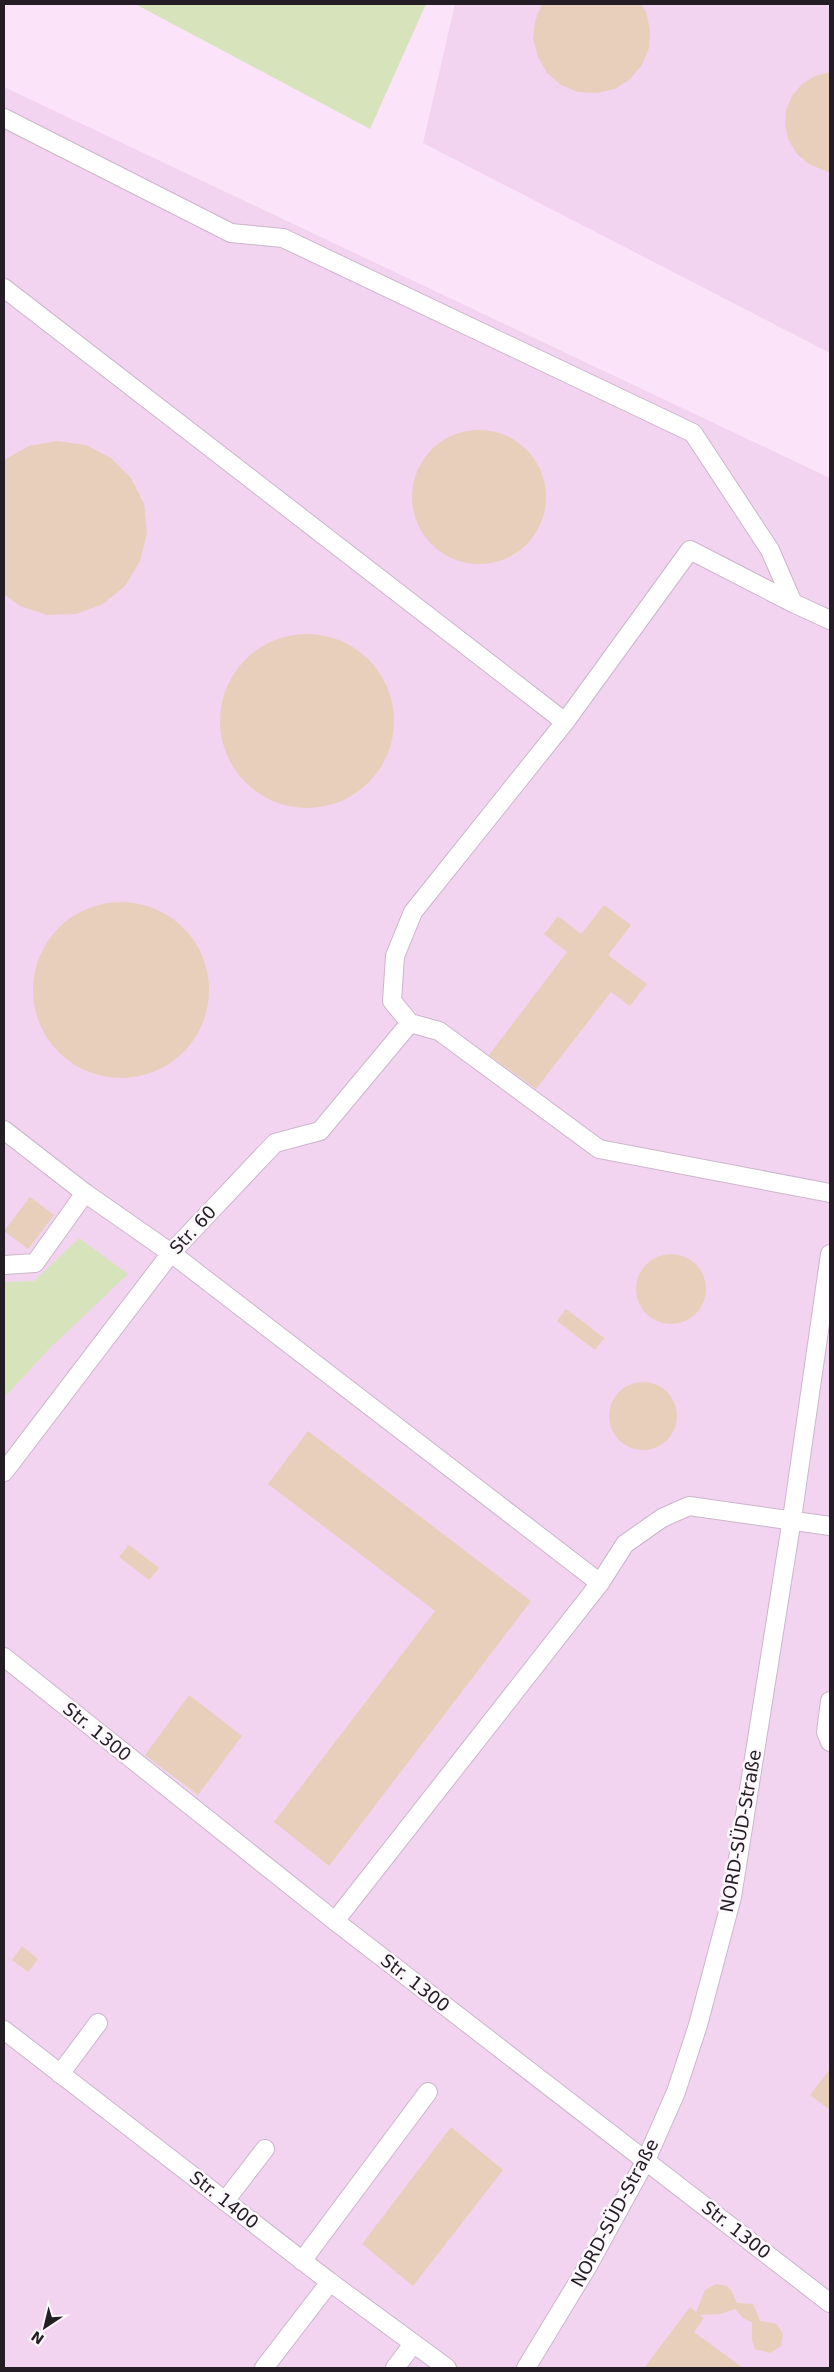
<svg xmlns="http://www.w3.org/2000/svg" width="834" height="2372" font-family="'DejaVu Sans',sans-serif">
  <style>
    .built { fill: #f2d4f0 }
    .green { fill: #d6e3bb }
    .building { fill: #e8cfbb }
    .lines { fill: none; stroke-linecap: round; stroke-linejoin: round }
    .minor-casing { stroke: #ccb6cb; stroke-width: 20 }
    .minor { stroke: #fff; stroke-width: 18 }
    .labels { text-anchor: middle; stroke-width: 5; stroke-linejoin: round; paint-order: stroke }
    .street-label { font-size: 18px; fill: #251d25; stroke: #fdf8fc }
  </style>
  <rect width="100%" height="100%" fill="#fbe4fa"/>
  <g class="built">
    <polygon points="455,4 830,4 830,353 423,143"/>
    <polygon points="4,87 830,478 830,2368 4,2368 4,1398 50,1348 79,1238 34,1281 4,1282"/>
  </g>
  <g class="green">
    <polygon points="135,4 426,4 370,129"/>
    <polygon points="79,1238 128,1274 50,1348 4,1398 4,1282 34,1281"/>
  </g>
  <g class="building">
    <polygon points="542,4 641,4 646,12 650,30 649,48 642,65 630,79 615,89 597,93 578,92 561,85 547,73 538,57 533,39 535,21"/>
    <polygon points="830,72 830,173 809,164 797,154 789,141 785,126 786,110 792,96 802,84 815,76"/>
    <circle cx="479" cy="497" r="67"/>
    <polygon points="57,441 86,445 111,458 131,478 144,504 147,533 140,561 125,586 103,604 76,614 47,615 20,606 4,594 4,460 29,446"/>
    <circle cx="307" cy="721" r="87"/>
    <circle cx="121" cy="990" r="88"/>
    <polygon points="604,905 631,925 608,955 647,984 630,1006 611,992 536,1089 489,1055 567,952 544,934 558,916 581,934"/>
    <polygon points="30,1197 54,1215 28,1249 4,1231"/>
    <circle cx="671" cy="1289" r="35"/>
    <polygon points="566,1309 604,1338 595,1350 557,1321"/>
    <circle cx="643" cy="1416" r="34"/>
    <polygon points="308,1431 531,1601 329,1866 274,1822 435,1611 268,1484"/>
    <polygon points="129,1545 159,1568 149,1580 119,1557"/>
    <polygon points="189,1695 242,1736 198,1795 145,1755"/>
    <polygon points="22,1946 38,1959 28,1972 12,1960"/>
    <polygon points="830,2069 830,2110 810,2095"/>
    <polygon points="451,2127 503,2170 413,2286 362,2244"/>
    <polygon points="716,2284 727,2286 731,2290 737,2303 753,2304 760,2321 777,2324 783,2334 781,2346 770,2353 755,2349 752,2340 752,2322 743,2318 735,2309 721,2314 699,2315 704,2318 694,2332 743,2368 644,2368 690,2307 696,2312 705,2290"/>
  </g>
  <g class="lines">
    <defs>
      <g id="minor">
        <polyline points="4,118 231,233 283,238 693,433 770,550 793,603 830,620"/>
        <polyline points="4,288 565,722"/>
        <polyline points="793,603 690,550 565,722 413,912 395,956 392,1001 410,1023 439,1031 599,1149 830,1193"/>
        <polyline points="4,1130 85,1193 171,1253 600,1583"/>
        <polyline points="4,1265 35,1263 85,1193"/>
        <polyline points="4,1472 171,1253 275,1143 320,1131 410,1023"/>
        <polyline points="4,1657 335,1921 830,2303"/>
        <polyline points="830,1701 826,1732 830,1742"/>
        <polyline points="335,1921 600,1583 625,1544 662,1518 689,1506 830,1526"/>
        <polyline points="4,2030 330,2282 447,2368"/>
        <polyline points="60,2074 98,2023"/>
        <polyline points="225,2201 265,2149"/>
        <polyline points="302,2261 428,2092"/>
        <polyline points="264,2368 330,2282"/>
        <polyline points="395,2368 413,2344"/>
        <polyline points="526,2368 589,2264 646,2160 676,2092 698,2025 732,1897 793,1512 830,1254"/>
      </g>
    </defs>
    <use href="#minor" class="minor-casing"/>
    <use href="#minor" class="minor"/>
  </g>
  <g class="labels">
    <g class="street-label">
      <text transform="translate(193 1230) rotate(-47)" y="6">Str. 60</text>
      <text transform="translate(97 1732) rotate(39)" y="6">Str. 1300</text>
      <text transform="translate(741 1831) rotate(-80)" y="6">NORD-SÜD-Straße</text>
      <text transform="translate(415 1983) rotate(38)" y="6">Str. 1300</text>
      <text transform="translate(224 2200) rotate(38)" y="6">Str. 1400</text>
      <text transform="translate(615 2213) rotate(-62)" y="6">NORD-SÜD-Straße</text>
      <text transform="translate(736 2230) rotate(38)" y="6">Str. 1300</text>
    </g>
  </g>
  <rect width="834" height="2372" fill="none" stroke="#251d25" stroke-width="10"/>
  <g transform="translate(45 2327) rotate(215)" stroke="#fdf8fc" stroke-width="4" paint-order="stroke">
  <path d="M0-4L9 19L0 12L-9 19Z" fill="#251d25"/>
  <text y="-8" font-size="14" font-weight="bold" text-anchor="middle" fill="#251d25">N</text>
  </g>
</svg>
